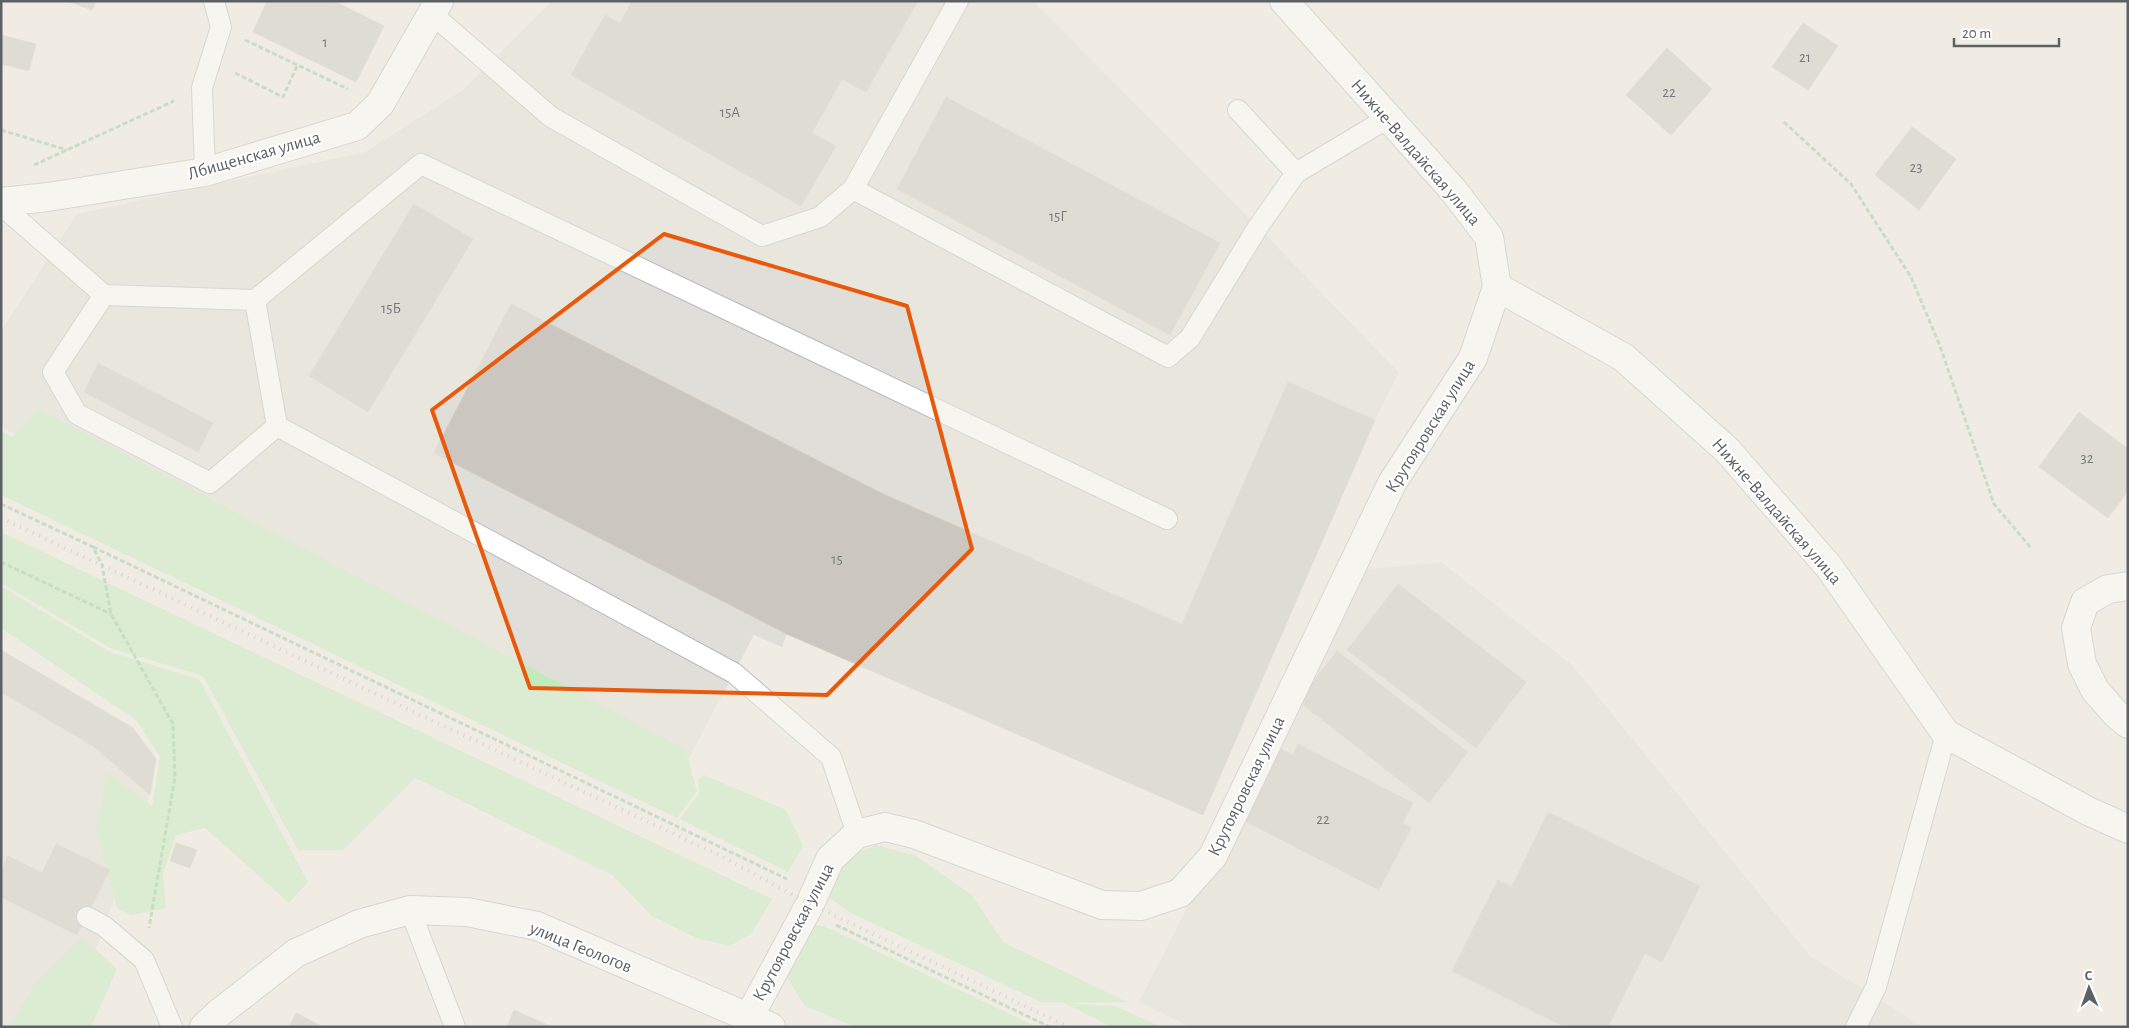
<svg xmlns="http://www.w3.org/2000/svg" width="2129" height="1028" font-family="'Alegreya Sans',sans-serif">
  <style>
    .industrial { fill: #e0ded8 }
    .green { fill: #c1eabd }
    .building { fill: #cbc7c0; stroke: #d5cdc1 }
    .lines { fill: none; stroke-linecap: round; stroke-linejoin: round }
    .service-casing { stroke: #b6babf; stroke-width: 22 }
    .minor-casing { stroke: #b6babf; stroke-width: 30 }
    .path { stroke: #95cca0; stroke-width: 3; stroke-dasharray: 5 2.5; stroke-linecap: butt }
    .service { stroke: #fff; stroke-width: 20 }
    .minor { stroke: #fff; stroke-width: 28 }
    .rail { stroke: #b5b6b7; stroke-width: 4; stroke-dasharray: 1 6; stroke-linecap: butt }
    .marked { fill: none; stroke: #e8590c; stroke-width: 4; stroke-linejoin: round }
    .labels { text-anchor: middle; stroke-width: 4; stroke-linejoin: round; paint-order: stroke }
    .number-label { font-size: 15px; fill: #777a7c }
    .street-label { font-size: 18px; fill: #5b6166; stroke: #fff }
  </style>
  <rect width="100%" height="100%" fill="#f0ece3"/>
  <g class="industrial">
    <polygon points="552,1 1033,1 1258,227 1399,373 1375,420 1203,815 787,634 782,647 754,635 680,775 1,427 1,331 77,214 365,152 463,90"/>
    <polygon points="1441,562 1572,665 1810,956 1923,1027 1190,1027 1139,1002 1360,570"/>
    <polygon points="1,650 133,728 156,759 150,795 69,1027 1,1027"/>
  </g>
  <g class="green">
    <polygon points="39,409 685,749 697,791 677,818 1,495 1,431 12,437"/>
    <polygon points="1,532 772,899 752,933 730,946 696,938 652,916 612,875 415,778 343,850 298,850 203,676 110,648 1,583"/>
    <polygon points="1,586 110,652 199,679 308,882 289,903 205,828 176,835 163,873 166,908 131,915 117,908 96,827 108,773 152,806 160,757 137,721 1,628"/>
    <polygon points="704,775 786,810 803,846 788,872 680,819 699,793 698,780"/>
    <polygon points="876,845 916,856 972,895 1003,942 1127,1002 1066,1003 1115,1006 1161,1027 1112,1027 1062,1002 1041,1002 849,912 827,896 844,859"/>
    <polygon points="810,925 824,926 1037,1027 856,1027 805,1006 786,976"/>
    <polygon points="82,937 117,969 91,1027 10,1027 34,985"/>
  </g>
  <g class="building">
    <polygon points="67,1 96,1 92,10"/>
    <polygon points="267,1 334,1 384,26 356,82 253,32"/>
    <polygon points="632,1 918,1 866,92 842,79 812,133 836,146 801,206 571,75 605,15 620,23"/>
    <polygon points="1803,23 1838,46 1808,90 1772,67"/>
    <polygon points="1,35 36,44 29,71 1,64"/>
    <polygon points="1667,48 1712,89 1671,135 1626,95"/>
    <polygon points="946,97 1220,243 1170,335 897,189"/>
    <polygon points="1912,127 1956,159 1919,210 1875,175"/>
    <polygon points="414,204 473,239 368,412 309,376"/>
    <polygon points="511,304 883,494 816,646 787,634 434,453"/>
    <polygon points="511,304 883,494 1182,624 1288,382 1375,420 1203,815 787,634 434,453"/>
    <polygon points="98,363 213,423 198,452 84,392"/>
    <polygon points="2079,412 2128,449 2128,491 2108,518 2039,467"/>
    <polygon points="1398,584 1526,682 1476,748 1347,650"/>
    <polygon points="1,650 133,728 156,759 150,795 93,746 1,692"/>
    <polygon points="1337,651 1468,752 1429,803 1298,701"/>
    <polygon points="1271,744 1293,755 1298,744 1413,803 1403,823 1411,828 1379,890 1233,815"/>
    <polygon points="1548,812 1700,886 1662,962 1511,888"/>
    <polygon points="176,843 197,850 190,868 170,861"/>
    <polygon points="56,844 110,870 77,935 1,897 1,871 8,856 42,873"/>
    <polygon points="1498,880 1645,953 1608,1027 1565,1027 1452,971"/>
    <polygon points="514,1010 552,1027 507,1027"/>
    <polygon points="296,1013 323,1027 289,1027"/>
  </g>
  <g class="lines">
    <defs>
      <g id="service">
        <polyline points="432,14 551,117 762,236 820,217 853,189 958,1"/>
        <polyline points="1238,110 1296,173"/>
        <polyline points="205,172 202,88 221,27 214,1"/>
        <polyline points="853,189 1168,357 1190,338 1258,227 1296,173 1388,118"/>
        <polyline points="1,205 104,295"/>
        <polyline points="255,300 104,295 53,372 77,414 210,483 277,426"/>
        <polyline points="857,834 831,757 734,673 277,426 255,300 421,164 1167,519"/>
        <polyline points="410,910 455,1027"/>
        <polyline points="87,917 104,926 144,960 172,1027"/>
        <polyline points="1856,1027 1876,987 1946,734"/>
      </g>
      <g id="minor">
        <polyline points="1,202 48,197 205,172 357,126 380,104 439,1"/>
        <polyline points="1497,287 1623,357 1727,450 1829,567 1946,734 2088,811 2128,829"/>
        <polyline points="2128,586 2108,589 2085,602 2076,628 2082,664 2095,690 2117,715 2128,724"/>
        <polyline points="749,1017 810,904 830,859 857,834 885,827 914,834 1102,905 1141,906 1180,893 1213,856 1392,483 1473,358 1497,287 1489,237 1453,190 1284,1"/>
        <polyline points="204,1027 219,1013 296,953 359,924 410,910 467,912 537,926 771,1027"/>
      </g>
    </defs>
    <use href="#service" class="service-casing"/>
    <use href="#minor" class="minor-casing"/>
    <g class="path">
      <polyline points="245,40 348,89"/>
      <polyline points="235,73 283,97 297,66"/>
      <polyline points="1784,122 1851,184 1911,277 1940,346 1994,504 2032,549"/>
      <polyline points="1,130 67,150"/>
      <polyline points="34,165 174,101"/>
      <polyline points="1,504 93,547 102,565 111,614 173,724 175,777 149,928"/>
      <polyline points="93,547 787,879"/>
      <polyline points="1,562 111,614"/>
      <polyline points="836,925 1050,1027"/>
    </g>
    <use href="#service" class="service"/>
    <use href="#minor" class="minor"/>
    <polyline class="rail" points="1,518 723,857 810,904 1069,1027"/>
  </g>
  <path d="M0 0H2129V1028H0ZM 664,234 L 907,306 L 972,549 L 827,695 L 530,688 L 432,410 Z" fill="#f0ece3" fill-opacity=".55" fill-rule="evenodd"/>
  <path class="marked" d="M 664,234 L 907,306 L 972,549 L 827,695 L 530,688 L 432,410 Z"/>
  <g class="labels">
    <g class="number-label">
      <text x="325" y="47">1</text>
      <text x="1805" y="62">21</text>
      <text x="1669" y="97">22</text>
      <text x="730" y="117">15А</text>
      <text x="1916" y="172">23</text>
      <text x="1058" y="221">15Г</text>
      <text x="391" y="313">15Б</text>
      <text x="2087" y="463">32</text>
      <text x="837" y="564">15</text>
      <text x="1323" y="824">22</text>
    </g>
    <g class="street-label">
      <text transform="translate(1416 152) rotate(49)" y="6">Нижне-Валдайская улица</text>
      <text transform="translate(254 155) rotate(-16)" y="6">Лбищенская улица</text>
      <text transform="translate(1430 426) rotate(-58)" y="6">Крутояровская улица</text>
      <text transform="translate(1777 511) rotate(49)" y="6">Нижне-Валдайская улица</text>
      <text transform="translate(1246 786) rotate(-64)" y="6">Крутояровская улица</text>
      <text transform="translate(793 932) rotate(-62)" y="6">Крутояровская улица</text>
      <text transform="translate(581 947) rotate(22)" y="6">улица Геологов</text>
    </g>
  </g>
  <rect width="2129" height="1028" fill="none" stroke="#5b6166" stroke-width="5"/>
  <g transform="translate(2089 988) rotate(358)" stroke="#ffffff" stroke-width="4" paint-order="stroke">
  <path d="M0-4L9 19L0 12L-9 19Z" fill="#5b6166"/>
  <text y="-8" font-size="14" font-weight="bold" text-anchor="middle" fill="#5b6166">С</text>
  </g>
  <path d="M1954 38v8h105v-8" fill="none" stroke="#5b6166" stroke-width="2.5"/>
  <text x="1962" y="38" font-size="15" fill="#5b6166" stroke="#ffffff" stroke-width="4" paint-order="stroke">20 m</text>
</svg>
